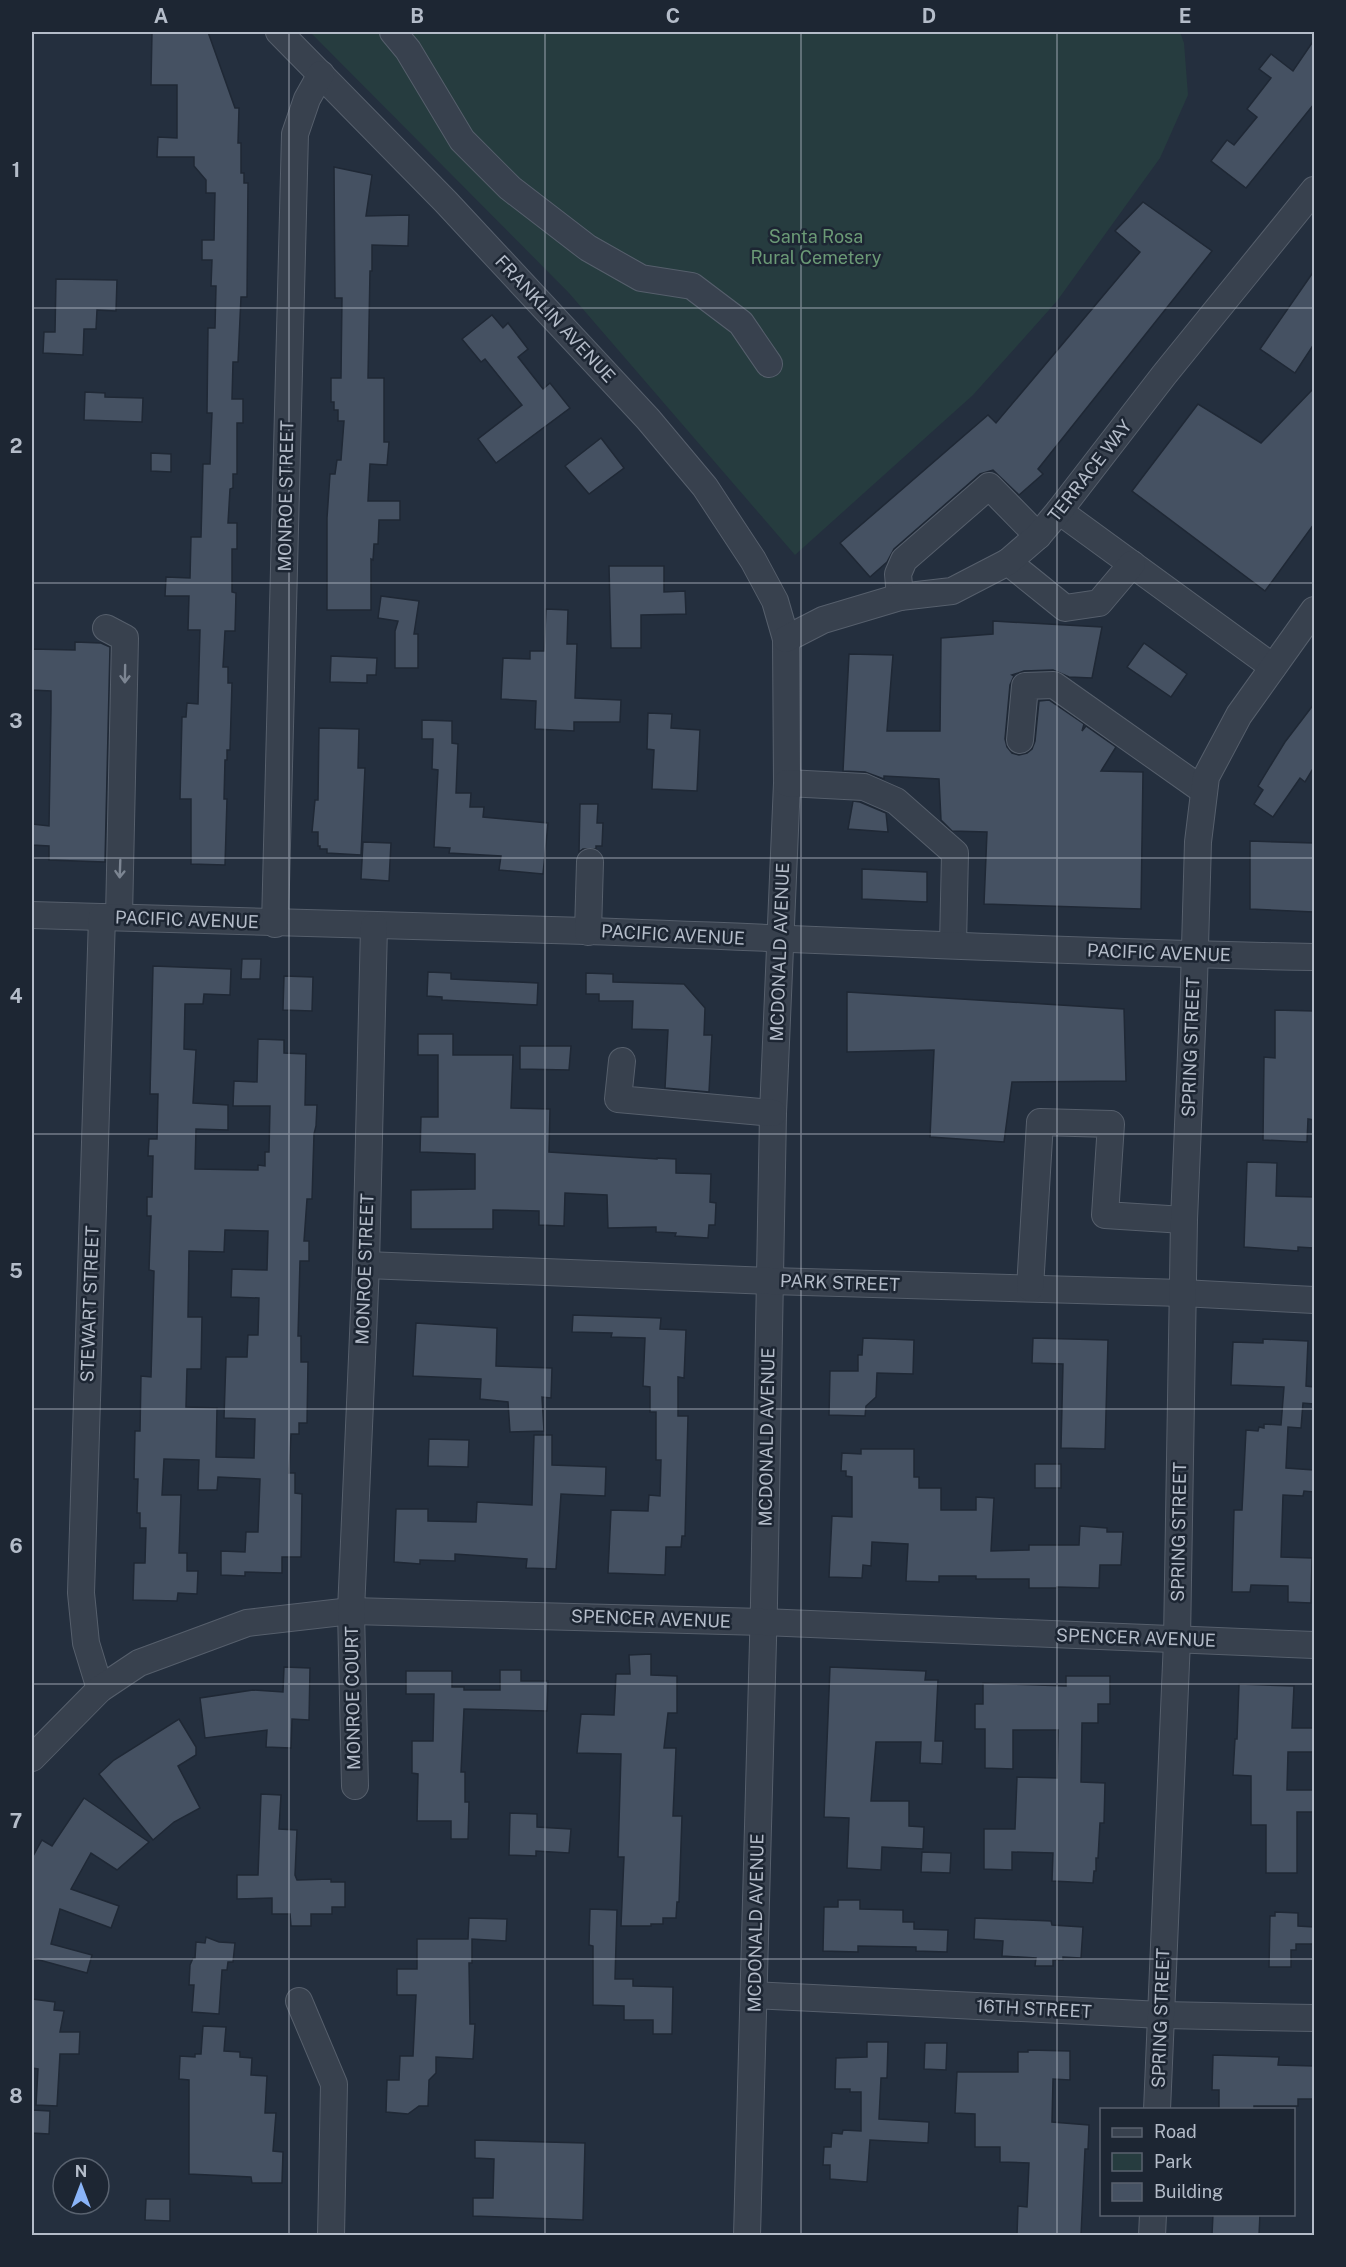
<svg xmlns="http://www.w3.org/2000/svg" width="1346" height="2267" font-family="'Public Sans',sans-serif">
  <style>
    .green { fill: #263c3f }
    .building { fill: #455162; stroke: #1f2835; stroke-width: 1.5; fill-rule: evenodd }
    .lines { fill: none; stroke-linecap: round; stroke-linejoin: round }
    .minor-casing { stroke: #565f6c; stroke-width: 28 }
    .minor { stroke: #38414e; stroke-width: 26 }
    .oneway { stroke: #7c8592 }
    .grid { fill: none; stroke: #b4bcc9; stroke-width: 1.5; stroke-opacity: 0.55 }
    .labels { text-anchor: middle; stroke-width: 5; stroke-linejoin: round; paint-order: stroke }
    .park-label { font-size: 18px; fill: #6b9a76; stroke: #1d2633 }
    .street-label { font-size: 18px; fill: #b4bcc9; stroke: #1d2633 }
    .neatline { fill: none; stroke: #b4bcc9; stroke-width: 2 }
    .grid-label { font-size: 20px; text-anchor: middle; font-weight: bold; fill: #b4bcc9 }
  </style>
  <rect width="100%" height="100%" fill="#242f3e"/>
  <polygon class="green" points="310,32 1180,32 1184,43 1188,95 1160,158 1057,301 973,395 795,555 569,293"/>
  <g class="building">
    <polygon points="152,32 208,32 235,108 239,108 238,143 241,143 241,173 244,173 244,183 248,183 247,297 241,297 238,362 233,362 232,399 243,399 243,423 237,423 237,474 233,474 233,488 230,489 228,523 237,523 237,549 232,549 232,592 236,593 235,631 225,631 223,667 228,667 228,683 232,683 230,750 227,750 227,760 225,760 224,799 227,799 225,865 191,864 191,799 180,799 182,717 186,717 187,703 198,704 200,630 188,630 189,596 165,596 166,577 190,578 191,537 201,537 203,464 210,464 212,413 207,413 208,328 215,328 216,286 211,286 212,260 202,260 202,240 214,240 215,193 206,193 206,180 194,166 194,157 157,157 158,137 177,138 177,85 151,85"/>
    <polygon points="1314,40 1314,104 1246,188 1211,161 1227,140 1234,145 1257,117 1247,109 1271,78 1259,69 1271,54 1293,71"/>
    <polygon points="334,167 372,175 366,216 409,215 408,246 372,245 372,271 370,271 368,378 384,378 384,442 389,442 387,465 370,464 368,501 400,501 400,520 379,520 378,544 374,544 373,560 371,559 371,610 327,610 327,518 330,474 335,474 337,460 341,460 344,421 338,421 338,410 334,410 334,402 331,402 331,378 341,378 342,298 335,298"/>
    <polygon points="1143,202 1212,251 1038,469 1043,474 1019,495 993,470 980,474 894,549 887,562 870,577 840,543 988,415 996,423 1140,252 1115,231"/>
    <polygon points="1314,271 1314,344 1295,373 1260,349"/>
    <polygon points="56,279 117,280 116,311 97,310 96,329 84,329 83,355 43,353 44,332 55,332"/>
    <polygon points="492,315 503,328 508,323 528,349 518,357 543,389 550,383 570,408 496,463 478,439 522,405 485,359 481,362 462,339"/>
    <polygon points="1314,388 1314,524 1265,591 1132,491 1198,404 1261,443"/>
    <polygon points="85,392 105,393 105,397 143,398 142,422 84,420"/>
    <polygon points="601,438 624,468 589,494 565,466"/>
    <polygon points="151,453 171,454 171,472 151,471"/>
    <polygon points="609,566 664,566 664,592 685,591 686,614 641,615 641,648 611,648"/>
    <polygon points="381,596 419,601 414,634 418,634 418,668 395,668 395,631 398,621 378,618"/>
    <polygon points="546,609 568,610 567,644 577,644 575,698 621,700 620,722 574,722 574,731 535,729 536,701 501,699 503,658 530,659 530,651 544,651"/>
    <polygon points="993,621 1102,627 1092,678 1069,677 1053,670 1024,671 1012,675 1014,676 1010,685 1005,739 1007,747 1012,753 1019,755 1027,753 1032,749 1035,741 1039,701 1049,700 1084,724 1082,731 1086,726 1116,747 1101,771 1143,772 1141,909 984,904 987,832 952,831 941,820 939,779 884,776 884,779 865,772 843,771 849,654 893,655 887,731 940,731 941,638 993,634"/>
    <polygon points="75,642 101,643 110,647 105,862 49,860 49,846 32,845 32,824 49,826 51,709 51,691 32,690 32,649 75,650"/>
    <polygon points="1144,643 1187,674 1171,697 1127,667"/>
    <polygon points="331,656 377,658 376,675 367,675 367,683 330,682"/>
    <polygon points="1314,704 1314,767 1305,782 1300,778 1273,817 1254,804 1263,790 1258,786 1285,742"/>
    <polygon points="648,713 672,714 671,728 700,730 697,791 652,789 654,750 647,749"/>
    <polygon points="422,720 452,721 452,743 458,744 456,793 471,793 470,807 484,807 483,817 548,823 543,874 499,870 501,856 449,853 450,848 434,847 438,770 432,769 433,739 422,739"/>
    <polygon points="319,728 359,729 358,768 365,768 361,855 327,853 327,849 320,849 320,846 318,846 318,832 312,832 315,800 318,800"/>
    <polygon points="853,801 860,802 886,813 888,832 848,829"/>
    <polygon points="580,804 598,804 597,823 603,823 602,846 596,846 596,849 583,849 579,852"/>
    <polygon points="1250,841 1314,843 1314,912 1250,909"/>
    <polygon points="363,842 391,843 389,881 361,879"/>
    <polygon points="862,869 927,872 927,902 862,899"/>
    <polygon points="242,959 261,959 260,979 241,979"/>
    <path d="M 153,966 L 231,969 L 230,995 L 204,994 L 203,1004 L 185,1004 L 184,1049 L 196,1050 L 193,1103 L 228,1105 L 228,1130 L 196,1129 L 195,1169 L 258,1170 L 258,1165 L 265,1166 L 265,1152 L 269,1152 L 270,1106 L 233,1106 L 234,1081 L 257,1082 L 258,1039 L 284,1040 L 284,1053 L 306,1054 L 305,1105 L 317,1105 L 316,1126 L 314,1134 L 312,1199 L 307,1199 L 304,1241 L 309,1241 L 309,1261 L 300,1261 L 298,1336 L 301,1336 L 301,1362 L 308,1362 L 307,1423 L 299,1423 L 299,1434 L 291,1434 L 289,1473 L 295,1473 L 295,1493 L 302,1494 L 301,1557 L 282,1557 L 282,1573 L 245,1572 L 245,1576 L 221,1575 L 221,1551 L 245,1552 L 246,1532 L 258,1532 L 260,1479 L 218,1477 L 217,1490 L 198,1490 L 199,1460 L 164,1459 L 162,1495 L 181,1495 L 179,1553 L 187,1553 L 187,1571 L 198,1571 L 197,1594 L 178,1593 L 177,1601 L 133,1600 L 134,1563 L 145,1563 L 146,1528 L 140,1528 L 140,1513 L 137,1513 L 138,1479 L 134,1479 L 135,1431 L 140,1431 L 141,1376 L 151,1377 L 154,1271 L 149,1270 L 151,1216 L 147,1216 L 147,1197 L 152,1197 L 153,1156 L 148,1156 L 149,1139 L 157,1139 L 158,1094 L 150,1094 ZM 225,1230 L 268,1231 L 267,1270 L 232,1269 L 231,1297 L 259,1298 L 258,1335 L 248,1335 L 247,1357 L 226,1357 L 224,1418 L 255,1419 L 254,1458 L 216,1457 L 217,1408 L 186,1407 L 187,1369 L 201,1369 L 202,1317 L 188,1317 L 189,1251 L 224,1252 Z"/>
    <polygon points="428,972 451,973 451,979 538,983 537,1005 442,1000 442,997 427,996"/>
    <polygon points="586,973 613,974 613,982 684,984 705,1008 704,1035 712,1035 709,1092 665,1088 668,1030 632,1029 633,1001 599,1001 599,994 586,994"/>
    <polygon points="284,976 313,977 312,1011 283,1010"/>
    <polygon points="847,992 1124,1009 1126,1081 1012,1082 1004,1142 930,1137 934,1050 847,1052"/>
    <polygon points="1275,1010 1314,1011 1314,1120 1308,1119 1307,1142 1263,1140 1264,1057 1275,1058"/>
    <polygon points="418,1034 453,1034 453,1055 513,1055 511,1108 550,1109 549,1152 657,1159 657,1158 676,1159 676,1173 711,1174 710,1202 716,1203 715,1225 709,1225 708,1238 675,1236 676,1233 656,1232 656,1227 608,1228 607,1195 565,1193 564,1226 539,1225 539,1211 493,1210 493,1229 411,1229 411,1190 475,1189 475,1154 420,1152 421,1117 438,1117 438,1055 418,1055"/>
    <polygon points="520,1046 571,1046 569,1070 520,1069"/>
    <polygon points="1247,1162 1277,1163 1276,1196 1314,1197 1314,1248 1298,1247 1298,1251 1244,1247"/>
    <polygon points="573,1315 661,1318 660,1329 686,1330 684,1378 678,1377 678,1416 688,1416 685,1536 682,1536 681,1547 666,1547 665,1575 608,1573 611,1510 648,1511 649,1495 660,1496 661,1460 656,1460 656,1412 650,1412 650,1387 643,1386 645,1338 611,1337 612,1333 572,1332"/>
    <polygon points="416,1323 497,1328 496,1366 552,1368 551,1398 542,1397 544,1431 510,1432 508,1402 480,1399 481,1379 413,1376"/>
    <polygon points="863,1338 914,1340 913,1374 877,1373 876,1397 866,1406 865,1416 829,1415 830,1371 858,1371 858,1355 862,1355"/>
    <polygon points="1033,1338 1108,1340 1105,1449 1061,1448 1063,1364 1032,1363"/>
    <polygon points="1263,1339 1308,1341 1306,1386 1314,1387 1314,1404 1303,1403 1301,1428 1288,1427 1286,1468 1314,1470 1314,1492 1304,1491 1303,1496 1283,1495 1281,1557 1312,1558 1311,1603 1288,1602 1288,1586 1251,1585 1250,1592 1232,1592 1234,1510 1242,1510 1246,1430 1258,1431 1259,1427 1264,1428 1264,1424 1281,1425 1284,1387 1231,1385 1233,1342 1263,1343"/>
    <polygon points="534,1435 552,1435 552,1465 606,1467 605,1496 561,1494 556,1569 526,1568 527,1559 455,1554 455,1561 420,1560 420,1564 394,1562 396,1509 428,1509 428,1521 476,1522 477,1502 532,1505"/>
    <polygon points="429,1439 469,1440 468,1467 428,1466"/>
    <polygon points="861,1449 914,1449 914,1477 919,1477 919,1488 941,1488 941,1510 976,1510 976,1497 994,1498 991,1551 1029,1550 1029,1545 1079,1545 1080,1526 1107,1528 1107,1532 1123,1532 1121,1565 1100,1565 1099,1588 1057,1587 1057,1588 1029,1588 1029,1579 976,1579 976,1576 939,1576 939,1582 906,1581 908,1544 872,1542 871,1566 863,1565 862,1578 829,1577 832,1516 852,1517 852,1477 846,1476 846,1471 841,1471 842,1453 861,1454"/>
    <rect x="1035" y="1464" width="26" height="24"/>
    <polygon points="651,1654 651,1675 677,1676 677,1713 668,1713 664,1748 676,1748 673,1816 682,1816 679,1902 677,1902 676,1918 663,1918 663,1924 651,1924 651,1926 621,1926 624,1857 618,1857 621,1754 577,1753 581,1714 614,1715 616,1674 630,1674 629,1655"/>
    <polygon points="284,1667 310,1668 309,1720 292,1719 291,1748 266,1747 267,1730 205,1738 200,1698 253,1690 283,1692"/>
    <polygon points="830,1667 926,1671 925,1680 938,1680 935,1741 943,1741 942,1764 920,1763 921,1742 876,1742 871,1801 909,1801 909,1826 924,1827 923,1849 882,1847 881,1870 847,1868 849,1818 824,1817"/>
    <polygon points="500,1670 521,1670 521,1681 548,1681 547,1711 464,1709 461,1772 465,1772 465,1802 469,1802 468,1839 451,1839 451,1821 417,1821 418,1774 412,1773 412,1741 433,1741 434,1694 406,1694 406,1671 452,1671 452,1687 464,1687 464,1690 500,1690"/>
    <polygon points="1066,1676 1110,1676 1110,1704 1098,1704 1098,1723 1082,1723 1081,1782 1105,1783 1104,1823 1100,1823 1098,1858 1096,1858 1096,1871 1094,1871 1093,1883 1052,1881 1053,1853 1012,1852 1012,1870 984,1869 984,1829 1015,1829 1017,1777 1057,1778 1058,1730 1013,1730 1013,1769 985,1768 985,1729 975,1729 975,1704 983,1704 983,1683 1066,1686"/>
    <polygon points="1239,1684 1294,1686 1292,1728 1314,1728 1314,1752 1288,1752 1287,1790 1314,1790 1314,1812 1297,1812 1297,1873 1266,1873 1266,1825 1251,1825 1251,1776 1233,1775 1235,1739 1237,1739"/>
    <polygon points="179,1719 196,1747 196,1755 178,1766 200,1808 174,1822 153,1840 99,1774 114,1760"/>
    <polygon points="261,1794 281,1795 279,1829 297,1830 295,1875 297,1880 331,1879 331,1882 345,1882 345,1907 332,1907 332,1914 311,1914 311,1926 291,1926 290,1914 272,1914 272,1898 237,1899 237,1875 258,1875"/>
    <polygon points="84,1798 149,1842 117,1870 91,1853 71,1889 119,1906 111,1928 60,1909 51,1944 92,1955 87,1973 32,1958 32,1858 42,1840 52,1846"/>
    <polygon points="510,1813 537,1814 537,1827 571,1829 569,1853 536,1851 536,1856 509,1855"/>
    <polygon points="922,1852 951,1853 950,1873 921,1872"/>
    <polygon points="838,1900 860,1900 860,1909 903,1910 903,1922 914,1922 914,1929 948,1930 947,1952 916,1951 916,1947 858,1946 858,1952 823,1951 824,1907 838,1907"/>
    <polygon points="590,1909 617,1910 615,1979 633,1979 633,1986 673,1987 672,2034 653,2034 653,2020 624,2020 624,2006 593,2005 593,1946 589,1945"/>
    <polygon points="1275,1912 1298,1913 1298,1926 1314,1927 1314,1944 1296,1944 1296,1950 1291,1950 1291,1967 1269,1967 1270,1916 1275,1916"/>
    <polygon points="469,1918 507,1919 506,1941 472,1939 472,1963 469,1963 470,2024 475,2024 473,2059 436,2057 436,2073 429,2080 428,2106 419,2106 408,2114 386,2112 387,2080 399,2080 400,2056 413,2056 416,1995 397,1995 397,1969 417,1969 417,1939 468,1939"/>
    <polygon points="975,1918 1051,1921 1052,1925 1083,1927 1081,1958 1063,1957 1063,1960 1053,1960 1053,1966 1035,1966 1036,1958 1002,1956 1003,1941 974,1939"/>
    <polygon points="206,1937 219,1942 235,1943 233,1962 228,1962 227,1970 222,1970 219,2014 192,2012 194,1985 189,1985 190,1965 193,1958 195,1958 196,1942 205,1943"/>
    <polygon points="32,1999 55,2002 54,2010 64,2011 60,2032 80,2032 79,2054 60,2054 57,2106 36,2105 38,2069 32,2068"/>
    <polygon points="203,2026 226,2027 224,2051 240,2052 240,2057 252,2058 251,2075 267,2076 265,2113 276,2113 273,2151 283,2152 282,2183 252,2183 251,2177 189,2174 189,2080 179,2079 180,2056 195,2057 195,2054 201,2054"/>
    <polygon points="867,2042 888,2042 887,2078 881,2078 879,2119 929,2122 928,2143 870,2140 867,2182 830,2179 830,2165 823,2165 824,2147 831,2147 832,2133 842,2134 843,2130 861,2131 861,2092 850,2092 850,2089 835,2089 836,2058 867,2057"/>
    <polygon points="925,2043 947,2043 946,2070 924,2069"/>
    <polygon points="1028,2050 1070,2051 1070,2080 1053,2079 1052,2122 1089,2125 1088,2149 1085,2149 1081,2235 1017,2235 1018,2206 1027,2207 1029,2163 1000,2162 1000,2147 975,2147 975,2114 955,2113 957,2072 1018,2072 1018,2052 1028,2052"/>
    <polygon points="1213,2055 1279,2057 1278,2065 1314,2066 1314,2099 1298,2099 1298,2106 1254,2106 1254,2109 1219,2109 1219,2090 1212,2090"/>
    <polygon points="32,2110 50,2111 49,2134 32,2133"/>
    <polygon points="475,2140 585,2143 583,2220 473,2216 473,2198 493,2198 494,2159 475,2158"/>
    <polygon points="146,2199 170,2199 170,2221 145,2220"/>
    <polygon points="1213,2214 1260,2214 1259,2235 1212,2235"/>
  </g>
  <g class="lines">
    <defs>
      <g id="minor">
        <polyline points="279,32 446,202 648,419 705,487 753,560 775,601 786,639 787,783 773,1113 764,1603 747,2236"/>
        <polyline points="393,32 408,50 462,140 510,188 588,248 641,278 692,286 741,323 769,364"/>
        <polyline points="1059,511 1273,667"/>
        <polyline points="1008,562 1065,608 1099,603 1132,564"/>
        <polyline points="900,597 898,574 904,560 989,486 1038,536"/>
        <polyline points="106,628 125,638 119,917"/>
        <polyline points="786,639 823,620 900,597 952,591 1008,562 1038,536 1059,511 1164,375 1314,190"/>
        <polyline points="1020,740 1025,686 1054,685 1204,791"/>
        <polyline points="787,783 864,787 896,801 955,853 953,945"/>
        <path d="M 32,915 C 216,922 401,926 586,931 C 829,939 1072,953 1314,957"/>
        <polyline points="275,924 295,134 307,99 321,74"/>
        <polyline points="588,932 590,862"/>
        <polyline points="622,1061 618,1099 773,1113"/>
        <polyline points="366,1265 771,1281 1182,1293 1314,1300"/>
        <polyline points="1030,1288 1040,1122 1111,1124 1105,1215 1184,1220"/>
        <polyline points="100,1689 86,1643 81,1593 102,917"/>
        <polyline points="32,1758 100,1689 139,1663 247,1623 351,1611 763,1622 1314,1645"/>
        <polyline points="355,1786 351,1611 366,1265 374,926"/>
        <polyline points="754,1995 1162,2015 1314,2018"/>
        <polyline points="299,2001 334,2084 331,2236"/>
        <polyline points="1157,2110 1177,1640 1184,1220 1194,982 1198,842 1206,777 1239,715 1314,610"/>
        <polyline points="1152,2236 1153,2214"/>
      </g>
    </defs>
    <use href="#minor" class="minor-casing"/>
    <use href="#minor" class="minor"/>
  </g>
  <defs><path id="oneway-shaft" d="M-6 0H5M1.5-3L5.5 0L1.5 3" fill="none" stroke-width="1.6" stroke-linecap="round" stroke-linejoin="round" transform="scale(1.5)"/></defs>
  <g class="oneway">
    <use href="#oneway-shaft" transform="translate(125 674) rotate(91)"/>
    <use href="#oneway-shaft" transform="translate(120 869) rotate(92)"/>
  </g>
  <path class="grid" d="M 289,32 L 289,2236M 545,32 L 545,2236M 801,32 L 801,2236M 1057,32 L 1057,2236M 32,308 L 1314,308M 32,583 L 1314,583M 32,858 L 1314,858M 32,1134 L 1314,1134M 32,1409 L 1314,1409M 32,1684 L 1314,1684M 32,1959 L 1314,1959"/>
  <g class="labels">
    <g class="park-label">
      <text x="816" y="243">Santa Rosa<tspan x="816" dy="21">Rural Cemetery</tspan></text>
    </g>
    <g class="street-label">
      <text transform="translate(555 319) rotate(47)" y="6">FRANKLIN AVENUE</text>
      <text transform="translate(1090 471) rotate(-52)" y="6">TERRACE WAY</text>
      <text transform="translate(286 496) rotate(-89)" y="6">MONROE STREET</text>
      <text transform="translate(187 920) rotate(2)" y="6">PACIFIC AVENUE</text>
      <text transform="translate(673 935) rotate(3)" y="6">PACIFIC AVENUE</text>
      <text transform="translate(780 952) rotate(-88)" y="6">MCDONALD AVENUE</text>
      <text transform="translate(1159 953) rotate(2)" y="6">PACIFIC AVENUE</text>
      <text transform="translate(1191 1047) rotate(-88)" y="6">SPRING STREET</text>
      <text transform="translate(365 1269) rotate(-88)" y="6">MONROE STREET</text>
      <text transform="translate(840 1283) rotate(2)" y="6">PARK STREET</text>
      <text transform="translate(90 1304) rotate(-88)" y="6">STEWART STREET</text>
      <text transform="translate(767 1437) rotate(-89)" y="6">MCDONALD AVENUE</text>
      <text transform="translate(1179 1532) rotate(-89)" y="6">SPRING STREET</text>
      <text transform="translate(651 1619) rotate(2)" y="6">SPENCER AVENUE</text>
      <text transform="translate(1136 1638) rotate(2)" y="6">SPENCER AVENUE</text>
      <text transform="translate(353 1698) rotate(-91)" y="6">MONROE COURT</text>
      <text transform="translate(756 1923) rotate(-89)" y="6">MCDONALD AVENUE</text>
      <text transform="translate(1034 2009) rotate(3)" y="6">16TH STREET</text>
      <text transform="translate(1161 2018) rotate(-88)" y="6">SPRING STREET</text>
    </g>
  </g>
  <rect width="1346" height="2267" fill="none" stroke="#1d2633" stroke-width="66"/>
  <rect x="1100" y="2108" width="195" height="108" fill="#1d2633" stroke="#59626f" stroke-width="1.5"/>
  <rect x="1112" y="2128" width="30" height="9" fill="#38414e" stroke="#59626f" stroke-width="1.5"/>
  <text x="1154" y="2138" font-size="18" fill="#b4bcc9">Road</text>
  <rect x="1112" y="2153" width="30" height="18" fill="#263c3f" stroke="#59626f" stroke-width="1.5"/>
  <text x="1154" y="2168" font-size="18" fill="#b4bcc9">Park</text>
  <rect x="1112" y="2183" width="30" height="18" fill="#455162" stroke="#59626f" stroke-width="1.5"/>
  <text x="1154" y="2198" font-size="18" fill="#b4bcc9">Building</text>
  <g transform="translate(81 2186)"><circle r="28" fill="#1d2633" stroke="#59626f" stroke-width="1.5"/>
  <path d="M0-4.5L10 22L0 15L-10 22Z" fill="#8ab4f8"/>
  <text y="-9" font-size="16" font-weight="bold" text-anchor="middle" fill="#b4bcc9">N</text>
  </g>
  <rect x="33" y="33" width="1280" height="2201" class="neatline"/>
  <g class="grid-label">
    <text x="161" y="23">A</text>
    <text x="417" y="23">B</text>
    <text x="673" y="23">C</text>
    <text x="929" y="23">D</text>
    <text x="1185" y="23">E</text>
    <text x="16" y="177">1</text>
    <text x="16" y="453">2</text>
    <text x="16" y="728">3</text>
    <text x="16" y="1003">4</text>
    <text x="16" y="1278">5</text>
    <text x="16" y="1553">6</text>
    <text x="16" y="1828">7</text>
    <text x="16" y="2103">8</text>
  </g>
</svg>
